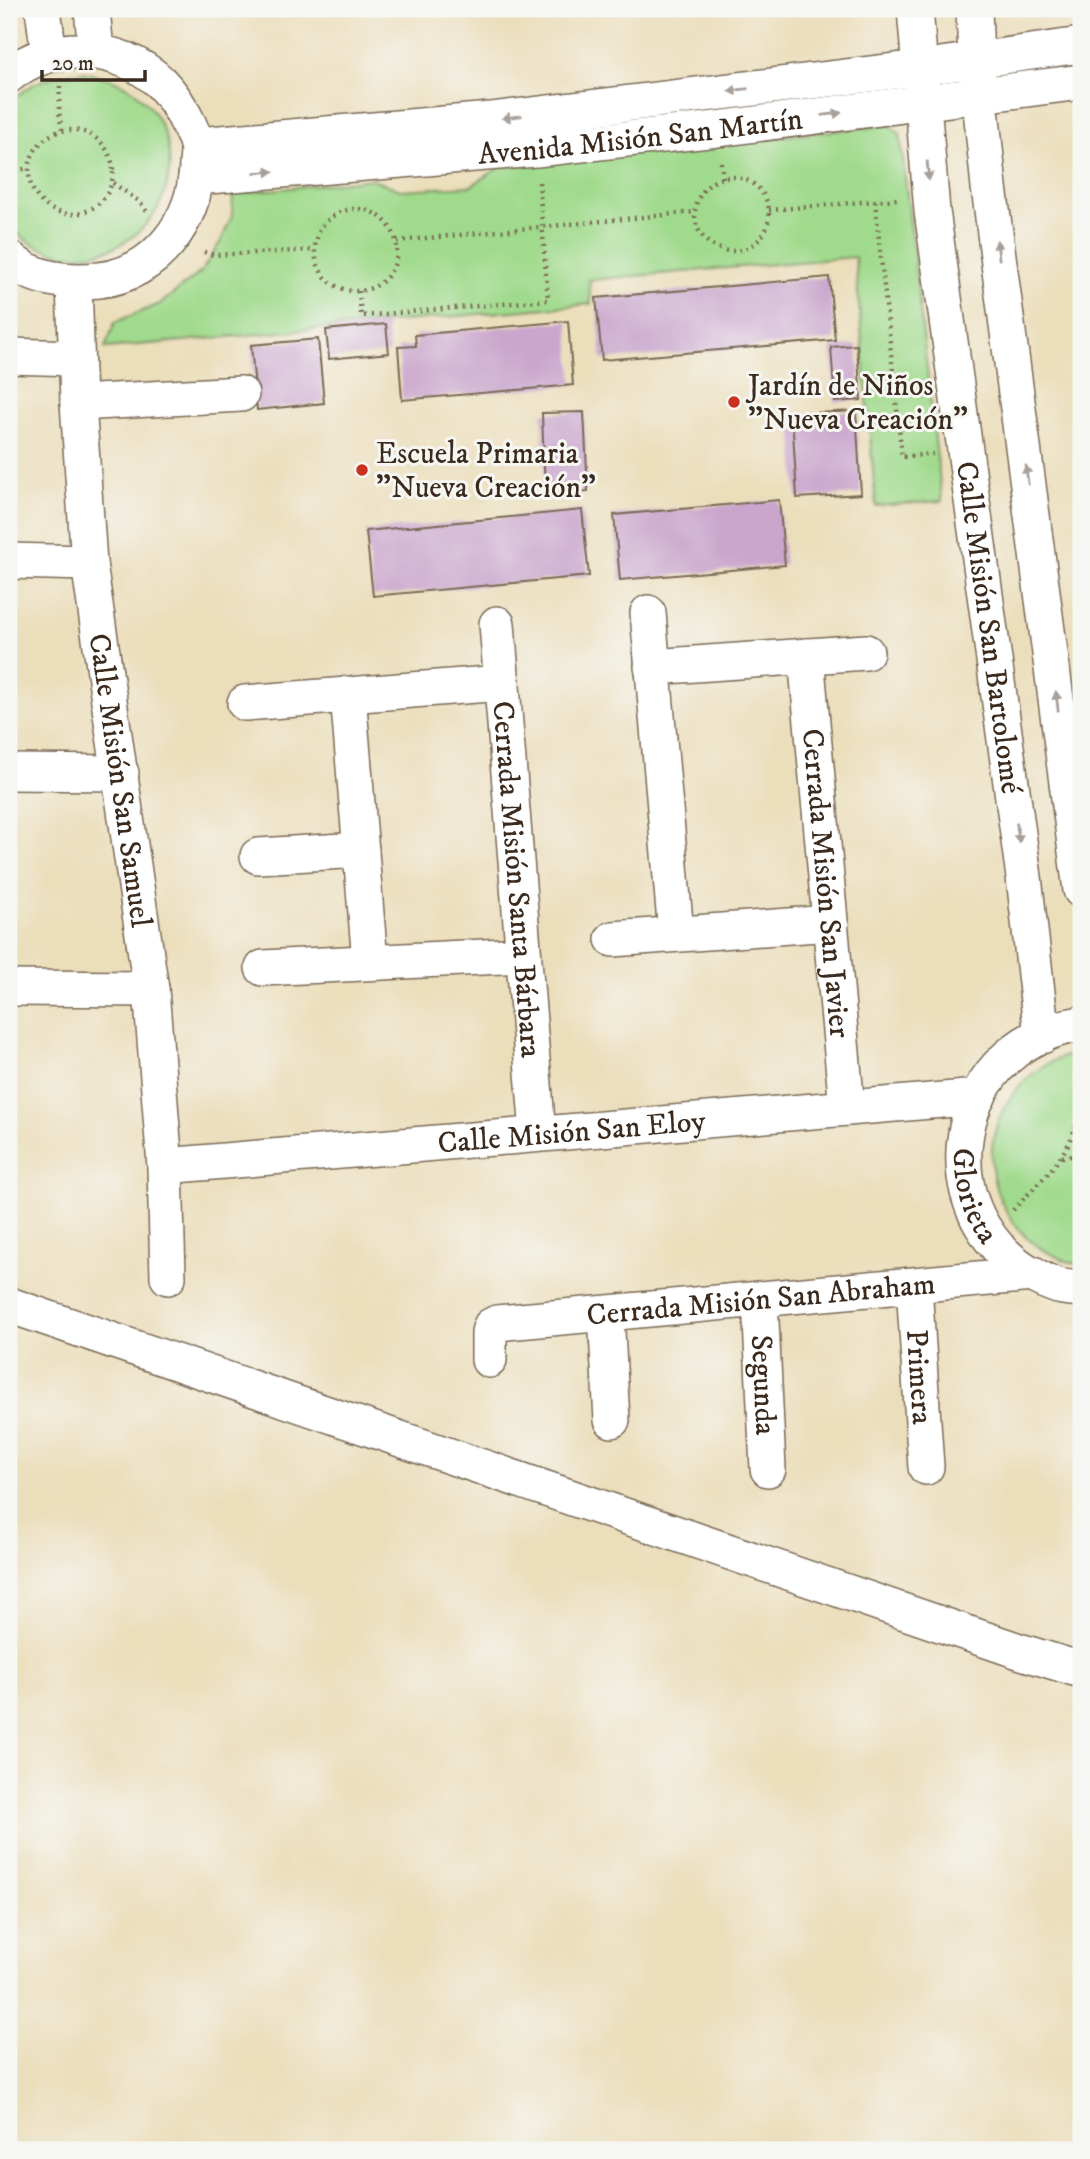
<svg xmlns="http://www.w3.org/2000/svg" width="1090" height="2159" font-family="'IM FELL DW Pica',serif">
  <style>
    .green { fill: #a0da8c; stroke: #6e8255; stroke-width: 2 }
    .building { fill: #caa6cd }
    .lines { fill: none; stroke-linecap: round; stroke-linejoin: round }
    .minor-casing { stroke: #796955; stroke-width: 38 }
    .path { stroke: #796955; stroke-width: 4.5; stroke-dasharray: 2 5; stroke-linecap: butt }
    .minor { stroke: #fff; stroke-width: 35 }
    .oneway { fill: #a79f9a }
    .poi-dot { fill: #c8321e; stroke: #f6f6f2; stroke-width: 2.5 }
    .labels { text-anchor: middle; stroke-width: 6; stroke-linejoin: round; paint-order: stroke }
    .street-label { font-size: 30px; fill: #3b2a1e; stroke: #f6f6f2 }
    .poi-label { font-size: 30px; fill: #3b2a1e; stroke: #f6f6f2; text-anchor: start }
  </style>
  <rect width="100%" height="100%" fill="#f6f6f2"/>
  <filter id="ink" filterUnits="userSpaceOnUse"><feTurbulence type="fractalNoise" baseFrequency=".0143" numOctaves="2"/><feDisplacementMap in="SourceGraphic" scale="14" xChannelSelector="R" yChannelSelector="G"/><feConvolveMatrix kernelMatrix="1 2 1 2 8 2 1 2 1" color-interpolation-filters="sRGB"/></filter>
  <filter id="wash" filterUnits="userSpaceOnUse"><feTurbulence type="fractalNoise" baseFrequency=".00686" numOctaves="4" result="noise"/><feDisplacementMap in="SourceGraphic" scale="28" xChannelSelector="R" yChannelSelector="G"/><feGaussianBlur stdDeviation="1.57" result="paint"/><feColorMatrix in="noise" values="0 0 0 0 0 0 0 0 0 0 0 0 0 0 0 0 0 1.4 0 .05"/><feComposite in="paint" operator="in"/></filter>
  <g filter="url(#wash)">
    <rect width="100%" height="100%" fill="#ebdebb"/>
    <g class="green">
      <path d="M 83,72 C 103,76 122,81 137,94 C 201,150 164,250 81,255 C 53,257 28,245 9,226 L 9,104 C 33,79 50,76 83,72 Z"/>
      <polygon points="889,125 900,134 942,501 876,506 855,257 589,280 591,304 105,348 115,322 160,304 201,272 221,241 232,216 233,194 373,179 400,190 471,186 500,167"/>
      <path d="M 1081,1052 L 1081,1266 C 1058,1258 1038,1250 1021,1232 C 1016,1227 1012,1220 1008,1214 C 967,1150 1007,1065 1081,1052 Z"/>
    </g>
    <g id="blocks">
      <g class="building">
        <polygon points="829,277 835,340 602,360 596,298"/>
        <polygon points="568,321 573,385 402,400 398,347 416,346 415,335"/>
        <polygon points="386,324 389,353 329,359 326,330"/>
        <polygon points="318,339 324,403 257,410 251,345"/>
        <polygon points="857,345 861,400 835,402 831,347"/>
        <polygon points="856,411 861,494 797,498 792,414"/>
        <polygon points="584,412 588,491 545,493 542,413"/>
        <polygon points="779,500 785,565 620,580 614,515"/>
        <polygon points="582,510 589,576 373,596 366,531"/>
      </g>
    </g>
  </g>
  <g filter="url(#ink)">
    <use href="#blocks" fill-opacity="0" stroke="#796955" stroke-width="2"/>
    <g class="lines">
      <defs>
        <g id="minor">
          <polyline points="43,9 49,54"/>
          <polyline points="92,9 96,51"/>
          <path id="s1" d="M 915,9 L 932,211 L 1024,877 L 1042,1036"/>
          <polyline points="974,9 976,60 989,187 1081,890"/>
          <path d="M 9,75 C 51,40 120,44 160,82 C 172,94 182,110 189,125 C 191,131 196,138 197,145 C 199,151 197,160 197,166 C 195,221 156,274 99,280 C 69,283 32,280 9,258"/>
          <polyline points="197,145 491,120 919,68 1081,45"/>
          <path id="s2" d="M 196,177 L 536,149 L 717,129 L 1081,82"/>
          <path id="s3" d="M 74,283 L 78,403 L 89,563 L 151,989 L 165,1166 L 168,1277"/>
          <polyline points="9,356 76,358"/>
          <polyline points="78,403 241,394"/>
          <polyline points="9,561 89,563"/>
          <polyline points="648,613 676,934"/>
          <path id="s4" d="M 497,624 L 538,1134"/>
          <path id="s5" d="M 806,656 L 847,1108"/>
          <polyline points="652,667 866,652"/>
          <polyline points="348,694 370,962"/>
          <polyline points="245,703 502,683"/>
          <polyline points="9,772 121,773"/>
          <polyline points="258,856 361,850"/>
          <polyline points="613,939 830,923"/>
          <polyline points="263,968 523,955"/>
          <polyline points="9,988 151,989"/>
          <path id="s6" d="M 1081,1024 C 939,1044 921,1236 1055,1285 C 1063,1288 1073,1288 1081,1289"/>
          <path id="s7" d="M 165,1166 L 978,1097"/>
          <path id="s8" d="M 914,1286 L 926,1467"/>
          <path id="s9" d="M 760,1299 L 768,1469"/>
          <polyline points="9,1305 1019,1651 1081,1670"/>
          <polyline points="606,1314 612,1420"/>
          <path id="s10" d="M 489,1360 L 489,1332 L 491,1326 L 497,1323 L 1033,1274"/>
        </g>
      </defs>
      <use href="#minor" class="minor-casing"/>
      <g class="path">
        <polyline points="60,86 59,112 62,130"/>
        <circle cx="71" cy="172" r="42"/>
        <polyline points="721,162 723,179"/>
        <polyline points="9,173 28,168"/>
        <circle cx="732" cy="214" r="37"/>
        <polyline points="113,183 140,202 148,213"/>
        <polyline points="875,201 902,457 933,454"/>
        <circle cx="356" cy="250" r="41"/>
        <polyline points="769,210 898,199"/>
        <polyline points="397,241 695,212"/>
        <polyline points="204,252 214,255 314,250"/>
        <polyline points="359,291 361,316 548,300 539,182"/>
        <polyline points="1075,1128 1081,1135"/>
        <polyline points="1062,1157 1081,1155"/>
        <path d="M 1013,1210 C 1035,1186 1065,1161 1075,1128 C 1081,1108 1079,1084 1076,1063"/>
      </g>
      <use href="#minor" class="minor"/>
    </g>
    <defs><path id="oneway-solid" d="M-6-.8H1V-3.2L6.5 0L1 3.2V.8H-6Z" transform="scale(1.75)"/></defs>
    <g class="oneway">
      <use href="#oneway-solid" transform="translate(738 90) rotate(173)"/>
      <use href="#oneway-solid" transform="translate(832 114) rotate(-7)"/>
      <use href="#oneway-solid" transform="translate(512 117) rotate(173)"/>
      <use href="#oneway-solid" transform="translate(928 171) rotate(85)"/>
      <use href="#oneway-solid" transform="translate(264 172) rotate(-4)"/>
      <use href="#oneway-solid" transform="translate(998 250) rotate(-97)"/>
      <use href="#oneway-solid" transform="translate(1027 475) rotate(-97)"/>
      <use href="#oneway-solid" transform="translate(1057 701) rotate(-97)"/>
      <use href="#oneway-solid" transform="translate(1018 833) rotate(82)"/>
    </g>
  </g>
  <g class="poi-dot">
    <circle cx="734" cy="402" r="7"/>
    <circle cx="362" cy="470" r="7"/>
  </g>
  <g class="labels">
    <g class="street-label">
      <text dy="10" stroke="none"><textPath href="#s2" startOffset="446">Avenida Misión San Martín</textPath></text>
      <text dy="10" stroke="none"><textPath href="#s1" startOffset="623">Calle Misión San Bartolomé</textPath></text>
      <text dy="10" stroke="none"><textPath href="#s3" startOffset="500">Calle Misión San Samuel</textPath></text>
      <text dy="10" stroke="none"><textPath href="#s4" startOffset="256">Cerrada Misión Santa Bárbara</textPath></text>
      <text dy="10" stroke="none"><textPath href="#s5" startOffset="228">Cerrada Misión San Javier</textPath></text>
      <text dy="10" stroke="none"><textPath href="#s7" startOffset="408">Calle Misión San Eloy</textPath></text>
      <text dy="10" stroke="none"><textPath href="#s6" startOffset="234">Glorieta</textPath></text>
      <text dy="10" stroke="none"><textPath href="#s10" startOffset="306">Cerrada Misión San Abraham</textPath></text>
      <text dy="10" stroke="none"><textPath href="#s8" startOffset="91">Primera</textPath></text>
      <text dy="10" stroke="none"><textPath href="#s9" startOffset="86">Segunda</textPath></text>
    </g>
    <g class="poi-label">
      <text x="748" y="395">Jardín de Niños<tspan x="748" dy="34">"Nueva Creación"</tspan></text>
      <text x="376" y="463">Escuela Primaria<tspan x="376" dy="34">"Nueva Creación"</tspan></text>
    </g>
  </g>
  <rect width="1090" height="2159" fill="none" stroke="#f6f6f2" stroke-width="35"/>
  <path d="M42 70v10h103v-10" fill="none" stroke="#3b2a1e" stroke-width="3.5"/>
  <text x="52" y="70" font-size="21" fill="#3b2a1e" stroke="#f6f6f2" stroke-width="5" paint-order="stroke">20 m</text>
</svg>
